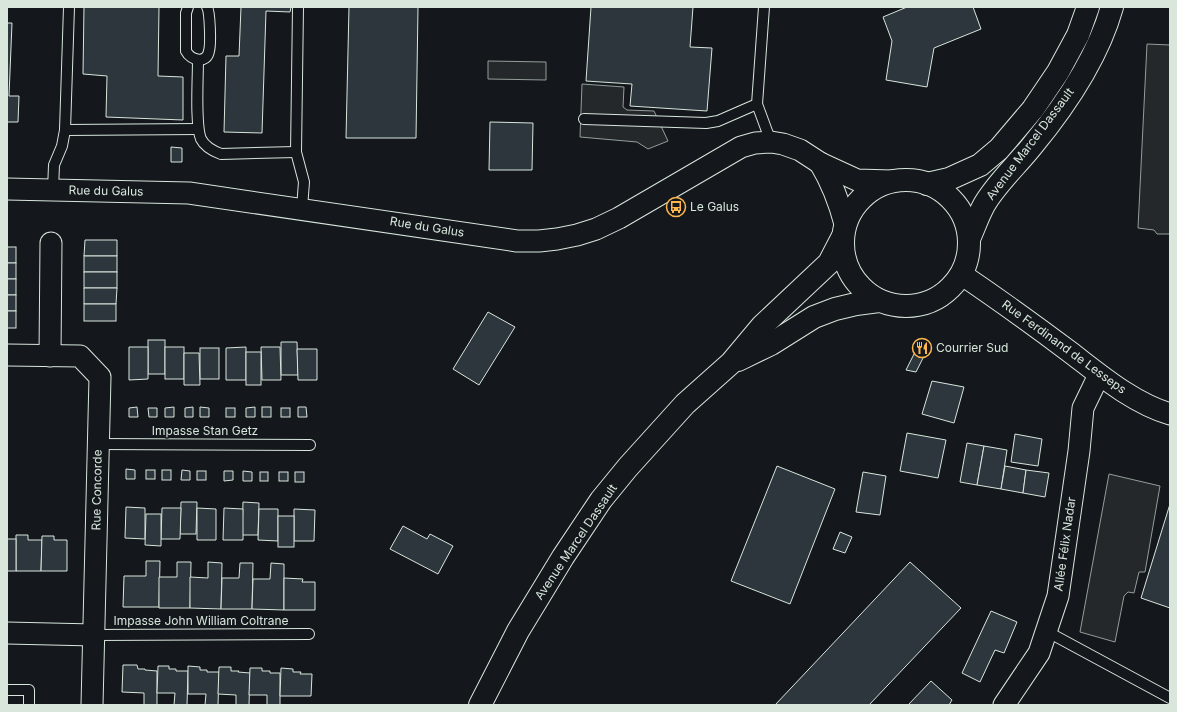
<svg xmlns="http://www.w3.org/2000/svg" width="1177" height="712" font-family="Inter,sans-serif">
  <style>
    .parking { fill: #24282b; stroke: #939e99 }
    .building { fill: #2c363c; stroke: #d8e6dc }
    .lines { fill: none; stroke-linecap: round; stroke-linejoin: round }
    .lane-casing { stroke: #d8e6dc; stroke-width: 12 }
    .street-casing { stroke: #d8e6dc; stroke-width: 23 }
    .secondary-casing { stroke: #d8e6dc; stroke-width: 24 }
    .lane { stroke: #14181c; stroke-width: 10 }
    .street { stroke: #14181c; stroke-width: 21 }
    .secondary { stroke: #14181c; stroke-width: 22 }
    .labels { text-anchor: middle; stroke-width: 3; stroke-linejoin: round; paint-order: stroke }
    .street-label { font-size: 12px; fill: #d8e6dc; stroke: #14181c }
    .poi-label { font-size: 12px; fill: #d8e6dc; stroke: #14181c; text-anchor: start }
  </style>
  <rect width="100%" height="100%" fill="#14181c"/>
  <g class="parking">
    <polygon points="1147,44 1170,45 1170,234 1157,234 1154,230 1138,228"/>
    <polygon points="488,61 546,62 546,80 488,79"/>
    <polygon points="582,84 624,87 623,107 627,110 654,111 668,141 648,149 637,142 580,137"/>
    <polygon points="1109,474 1160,486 1145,572 1139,572 1134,593 1128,592 1124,596 1115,642 1080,632"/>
  </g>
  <g class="building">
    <polygon points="84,7 159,7 158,76 183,77 183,120 106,117 107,76 83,74"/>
    <polygon points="241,7 291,7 290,12 266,11 262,133 224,132 226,56 239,56"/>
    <polygon points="349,7 418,7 416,138 346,138"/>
    <polygon points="591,7 693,7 690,47 712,48 707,111 630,106 632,84 586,81"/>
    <polygon points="907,7 973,7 981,29 934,48 927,87 886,80 892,41 883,17"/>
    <polygon points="7,23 12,23 9,96 19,96 18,122 7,122"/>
    <polygon points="490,122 533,123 532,170 489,170"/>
    <polygon points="171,147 182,148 182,162 171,162"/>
    <polygon points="85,240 117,240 117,256 84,256"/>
    <rect x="7" y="247" width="9" height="16"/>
    <rect x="84" y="256" width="33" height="16"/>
    <rect x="7" y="263" width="9" height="16"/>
    <rect x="84" y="272" width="33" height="16"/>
    <rect x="7" y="279" width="9" height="16"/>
    <polygon points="84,288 117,288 116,304 84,304"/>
    <rect x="7" y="295" width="9" height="16"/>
    <rect x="84" y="304" width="32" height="17"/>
    <rect x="7" y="311" width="9" height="17"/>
    <polygon points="488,312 515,327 479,385 453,369"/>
    <rect x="148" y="340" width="17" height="34"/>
    <polygon points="921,340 930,344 916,372 906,370"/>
    <polygon points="281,342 297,342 298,375 281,375"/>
    <polygon points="129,347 148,347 148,379 129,380"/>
    <rect x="165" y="347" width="19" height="32"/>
    <polygon points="246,347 246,380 226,380 226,348"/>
    <polygon points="261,347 280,347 281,380 262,380"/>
    <rect x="200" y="348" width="19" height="31"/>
    <polygon points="297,349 317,349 317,380 298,380"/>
    <rect x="246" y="352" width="15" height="33"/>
    <polygon points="184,353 199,353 200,385 184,385"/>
    <polygon points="932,381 964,387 954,423 922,414"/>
    <polygon points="137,407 138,417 129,417 129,408"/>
    <polygon points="174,407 174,417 165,417 165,408"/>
    <polygon points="193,407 193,417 185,417 185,408"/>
    <polygon points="200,407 209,408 209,417 200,417"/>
    <polygon points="255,407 255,417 246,417 246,408"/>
    <rect x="262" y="407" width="9" height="10"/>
    <polygon points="298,407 306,407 307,417 298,417"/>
    <polygon points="148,408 157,408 157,417 149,417"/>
    <rect x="226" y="408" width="9" height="9"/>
    <rect x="281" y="408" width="9" height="9"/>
    <polygon points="907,433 946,440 938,478 900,471"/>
    <polygon points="1015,434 1042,439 1038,466 1011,462"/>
    <polygon points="967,443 984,446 977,485 960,482"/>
    <polygon points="984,446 1007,450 1001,489 977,485"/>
    <polygon points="777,466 835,489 790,604 731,581"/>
    <polygon points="1005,466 1026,470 1023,493 1001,489"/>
    <polygon points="126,469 135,470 135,479 126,479"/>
    <rect x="146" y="470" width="9" height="9"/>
    <rect x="162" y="470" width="9" height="10"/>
    <polygon points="182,470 190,471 190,480 181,480"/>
    <polygon points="1026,470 1049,473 1045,497 1023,493"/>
    <rect x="197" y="471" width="9" height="9"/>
    <polygon points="224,471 233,471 233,480 224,481"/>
    <polygon points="243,471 252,472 252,481 243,481"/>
    <rect x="260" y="472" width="8" height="9"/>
    <rect x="279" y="472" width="9" height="9"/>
    <rect x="295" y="472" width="9" height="10"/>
    <polygon points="863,472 886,476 880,515 856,512"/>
    <polygon points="181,502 197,502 196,534 180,534"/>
    <polygon points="243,502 259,503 258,535 242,535"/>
    <polygon points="1170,504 1170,608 1141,598"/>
    <polygon points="126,507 145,508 145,539 125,538"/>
    <polygon points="162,508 181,508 180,539 161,539"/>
    <polygon points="197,508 216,509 216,540 197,540"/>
    <polygon points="224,508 243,509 243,540 223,540"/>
    <polygon points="259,509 278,509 278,541 258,540"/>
    <polygon points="294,509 315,510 314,541 294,541"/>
    <polygon points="146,514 161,514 161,546 145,545"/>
    <rect x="278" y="516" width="16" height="31"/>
    <polygon points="403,526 427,539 430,534 453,546 438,574 390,549"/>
    <polygon points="840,532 852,537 845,553 833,549"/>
    <polygon points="16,535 28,535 28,540 42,540 41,571 16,571"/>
    <polygon points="42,536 54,536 54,540 67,540 67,571 41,571"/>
    <rect x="7" y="539" width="9" height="32"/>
    <polygon points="146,561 160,561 159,607 123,607 124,576 146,576"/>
    <polygon points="177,562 191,562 190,608 159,608 159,577 177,577"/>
    <polygon points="208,562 222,563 221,609 190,608 190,577 208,578"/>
    <polygon points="910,562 961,608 869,705 775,705"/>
    <polygon points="240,563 253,563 252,609 221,609 222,578 239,578"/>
    <polygon points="271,563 284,564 284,610 252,609 253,579 270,579"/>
    <polygon points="284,578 303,579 302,582 315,582 315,610 284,610"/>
    <polygon points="991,611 1017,622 1004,653 995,650 980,682 962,673"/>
    <polygon points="123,665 137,665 138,669 145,669 145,670 157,671 157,705 144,705 144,693 122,692"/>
    <polygon points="158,666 169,666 169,669 176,669 176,671 188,671 187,705 174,705 175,693 157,693"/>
    <polygon points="188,666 200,667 200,670 207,670 207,672 219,672 218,705 205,705 206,694 188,694"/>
    <polygon points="219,667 231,667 231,671 239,671 238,672 250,673 249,705 236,705 236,695 218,694"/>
    <polygon points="250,668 262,668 262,671 270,671 270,673 280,673 280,705 267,705 267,695 249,695"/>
    <polygon points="281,668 293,669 293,672 301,672 300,674 312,674 311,696 280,696"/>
    <polygon points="931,681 952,700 949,705 908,705"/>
  </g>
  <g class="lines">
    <defs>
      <g id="lane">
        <path d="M 188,7 L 186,13 L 186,51 C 191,61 207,64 209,51 C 211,44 210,12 207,7"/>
        <polyline points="298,7 296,152 304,182 302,208"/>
        <path d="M 198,60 C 198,78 195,125 201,139 C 205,147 213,151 221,154 L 296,152"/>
        <polyline points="757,104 771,142"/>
        <polyline points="584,119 706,123 718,121 757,104 764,7"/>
        <polyline points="65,130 198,129"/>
        <polyline points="53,190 54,165 62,146 65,130 69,7"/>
        <polyline points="98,444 310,445"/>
        <polyline points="1046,631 1170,698"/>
        <polyline points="94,635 309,634"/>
        <polyline points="7,690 29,690 29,705"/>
      </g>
      <g id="street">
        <path d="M 820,163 C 832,183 839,201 845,224"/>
        <polyline points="7,189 189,193 517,241 539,241 557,239 577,235 596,229 619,218 741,147 755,143 771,142 783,144 800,150 820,163 857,180 892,181"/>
        <path d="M 961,274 C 998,299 1034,325 1070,352 C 1100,375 1133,403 1170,414"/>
        <polyline points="7,355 80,356 100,377 92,705"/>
        <polyline points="50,356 51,243"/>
        <polyline points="7,633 94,635"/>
        <polyline points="1004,705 1039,653 1058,596 1079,451 1083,408 1099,375"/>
      </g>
      <g id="secondary">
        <circle cx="906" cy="243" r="63"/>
        <polyline points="927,184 949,179 980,165 999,149 1033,109 1058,72 1078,35 1088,7"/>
        <path d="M 969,239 C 974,228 978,216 984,205 C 996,184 1016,166 1032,146 C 1065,106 1098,57 1112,7"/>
        <polyline points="738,360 771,344 814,317 835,309 856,304 879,301"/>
        <polyline points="480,705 518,631 563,557 601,500 628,467 685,404 731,363 762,326 829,263 843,236"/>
      </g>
    </defs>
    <use href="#lane" class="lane-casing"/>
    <use href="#street" class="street-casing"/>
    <use href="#secondary" class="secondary-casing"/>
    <use href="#lane" class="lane"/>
    <use href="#street" class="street"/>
    <use href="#secondary" class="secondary"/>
  </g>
  <defs>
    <symbol id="bus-ring" viewBox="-11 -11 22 22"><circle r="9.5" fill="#14181c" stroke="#ffb74d" stroke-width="1.5"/><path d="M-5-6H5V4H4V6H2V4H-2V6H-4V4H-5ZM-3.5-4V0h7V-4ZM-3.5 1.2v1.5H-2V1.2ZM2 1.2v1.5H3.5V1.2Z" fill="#ffb74d"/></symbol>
    <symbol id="restaurant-ring" viewBox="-11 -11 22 22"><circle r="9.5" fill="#14181c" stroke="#ffb74d" stroke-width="1.5"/><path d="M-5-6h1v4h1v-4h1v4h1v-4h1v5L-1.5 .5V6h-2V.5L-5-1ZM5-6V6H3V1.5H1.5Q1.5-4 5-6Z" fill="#ffb74d"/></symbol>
  </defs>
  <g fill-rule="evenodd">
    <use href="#bus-ring" x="665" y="196" width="22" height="22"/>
    <use href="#restaurant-ring" x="911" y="337" width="22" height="22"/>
  </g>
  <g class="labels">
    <g class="street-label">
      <text transform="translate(1030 144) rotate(-53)" y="4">Avenue Marcel Dassault</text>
      <text transform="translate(106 191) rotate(1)" y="4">Rue du Galus</text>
      <text transform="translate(427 227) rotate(9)" y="4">Rue du Galus</text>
      <text transform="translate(1064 347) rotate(36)" y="4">Rue Ferdinand de Lesseps</text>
      <text x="205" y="435">Impasse Stan Getz</text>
      <text transform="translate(97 490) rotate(-89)" y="4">Rue Concorde</text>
      <text transform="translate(576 542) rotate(-56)" y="4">Avenue Marcel Dassault</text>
      <text transform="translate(1065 544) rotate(-82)" y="4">Allée Félix Nadar</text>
      <text x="201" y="625">Impasse John William Coltrane</text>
    </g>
    <g class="poi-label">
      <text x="690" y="211">Le Galus</text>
      <text x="936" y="352">Courrier Sud</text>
    </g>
  </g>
  <rect width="1177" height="712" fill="none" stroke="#d8e6dc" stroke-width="16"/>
</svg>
